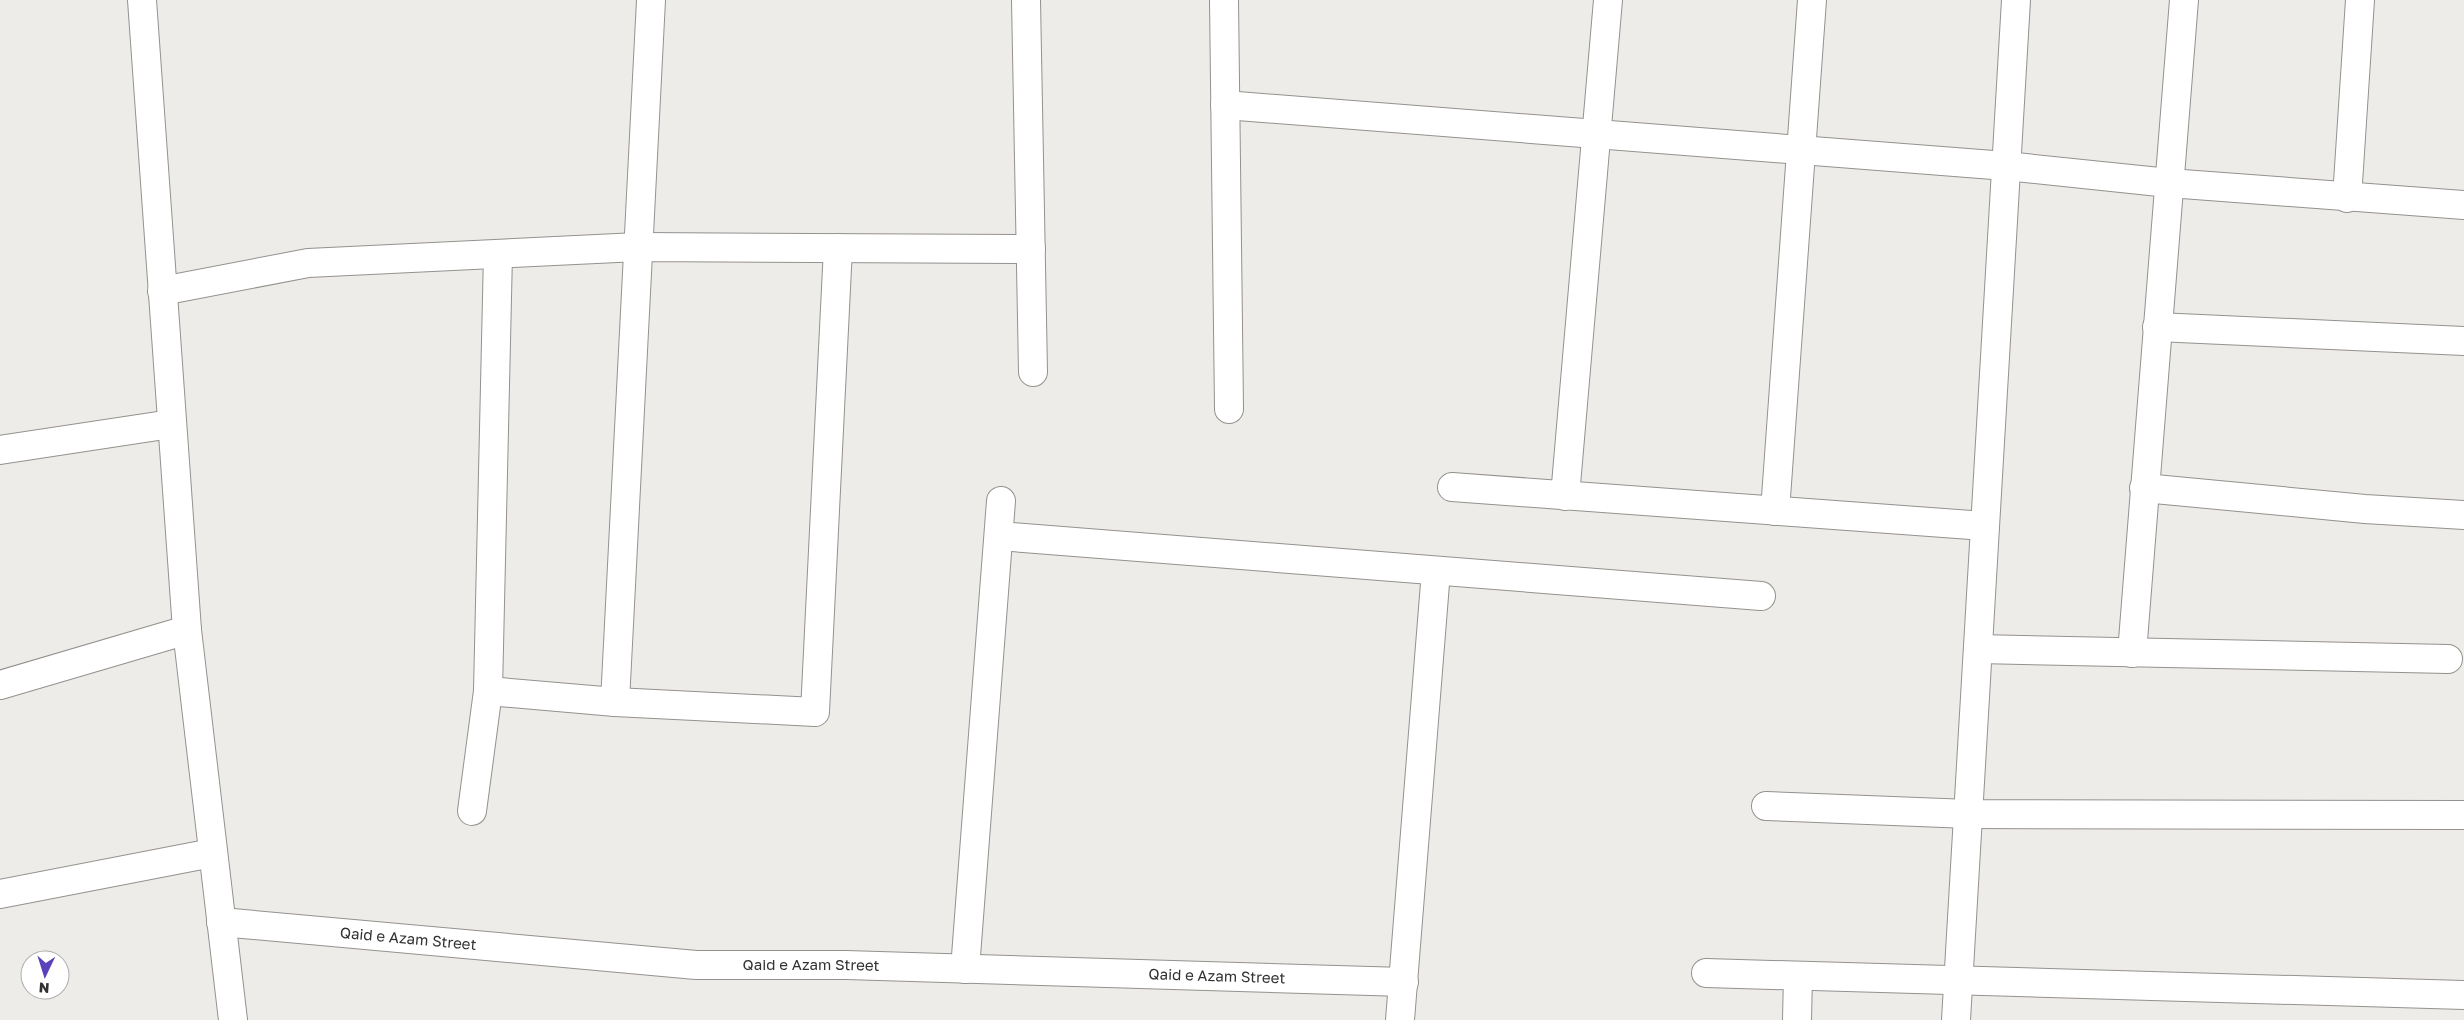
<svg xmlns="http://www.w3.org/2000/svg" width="2464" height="1020" font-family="'Golos Text',sans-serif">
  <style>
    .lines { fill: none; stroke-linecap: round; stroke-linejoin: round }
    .minor-casing { stroke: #94918e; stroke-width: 30 }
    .minor { stroke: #fff; stroke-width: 28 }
    .labels { text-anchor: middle; stroke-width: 4.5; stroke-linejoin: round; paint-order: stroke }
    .street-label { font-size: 15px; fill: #333231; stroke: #fff }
  </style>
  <rect width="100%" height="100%" fill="#eeece9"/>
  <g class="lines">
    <defs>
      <g id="minor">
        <polyline points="142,0 187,630 233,1020"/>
        <polyline points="1026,0 1033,372"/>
        <polyline points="1224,0 1229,409"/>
        <polyline points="1225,105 2006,166 2169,183 2464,205"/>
        <polyline points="2347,198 2360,0"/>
        <polyline points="162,291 308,263 638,247 1031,249"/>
        <polyline points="2157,327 2464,341"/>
        <polyline points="0,450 171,424"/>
        <polyline points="1452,487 1985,526"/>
        <polyline points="2144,488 2365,509 2464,515"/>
        <polyline points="1565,496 1608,0"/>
        <polyline points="1775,511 1812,0"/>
        <polyline points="999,536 1761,596"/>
        <polyline points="1978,649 2448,659"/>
        <polyline points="2132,653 2184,0"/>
        <polyline points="0,685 187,630"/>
        <polyline points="488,691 615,702 815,712 838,248"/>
        <polyline points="615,702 651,0"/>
        <polyline points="1766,806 1969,814 2464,815"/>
        <polyline points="472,811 488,691 498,254"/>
        <polyline points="0,894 212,853"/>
        <path id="s1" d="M 221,922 L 696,965 L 846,965 L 1404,982"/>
        <polyline points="965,969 1001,501"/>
        <polyline points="1706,973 2464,995"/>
        <polyline points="1400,1020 1436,571"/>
        <polyline points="1797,1020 1798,976"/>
        <polyline points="1956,1020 2016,0"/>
      </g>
    </defs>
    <use href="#minor" class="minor-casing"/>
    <use href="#minor" class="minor"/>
  </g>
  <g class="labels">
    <g class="street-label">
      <text dy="5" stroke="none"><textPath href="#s1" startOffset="188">Qaid e Azam Street</textPath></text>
      <text dy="5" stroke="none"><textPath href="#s1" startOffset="592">Qaid e Azam Street</textPath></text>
      <text dy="5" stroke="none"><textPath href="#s1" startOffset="998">Qaid e Azam Street</textPath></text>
    </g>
  </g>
  <g transform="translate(45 975) rotate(184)"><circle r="24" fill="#ffffff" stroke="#adadad"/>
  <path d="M0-4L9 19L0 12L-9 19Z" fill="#5a42ba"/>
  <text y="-8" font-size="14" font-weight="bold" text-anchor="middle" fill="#333231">N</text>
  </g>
</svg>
